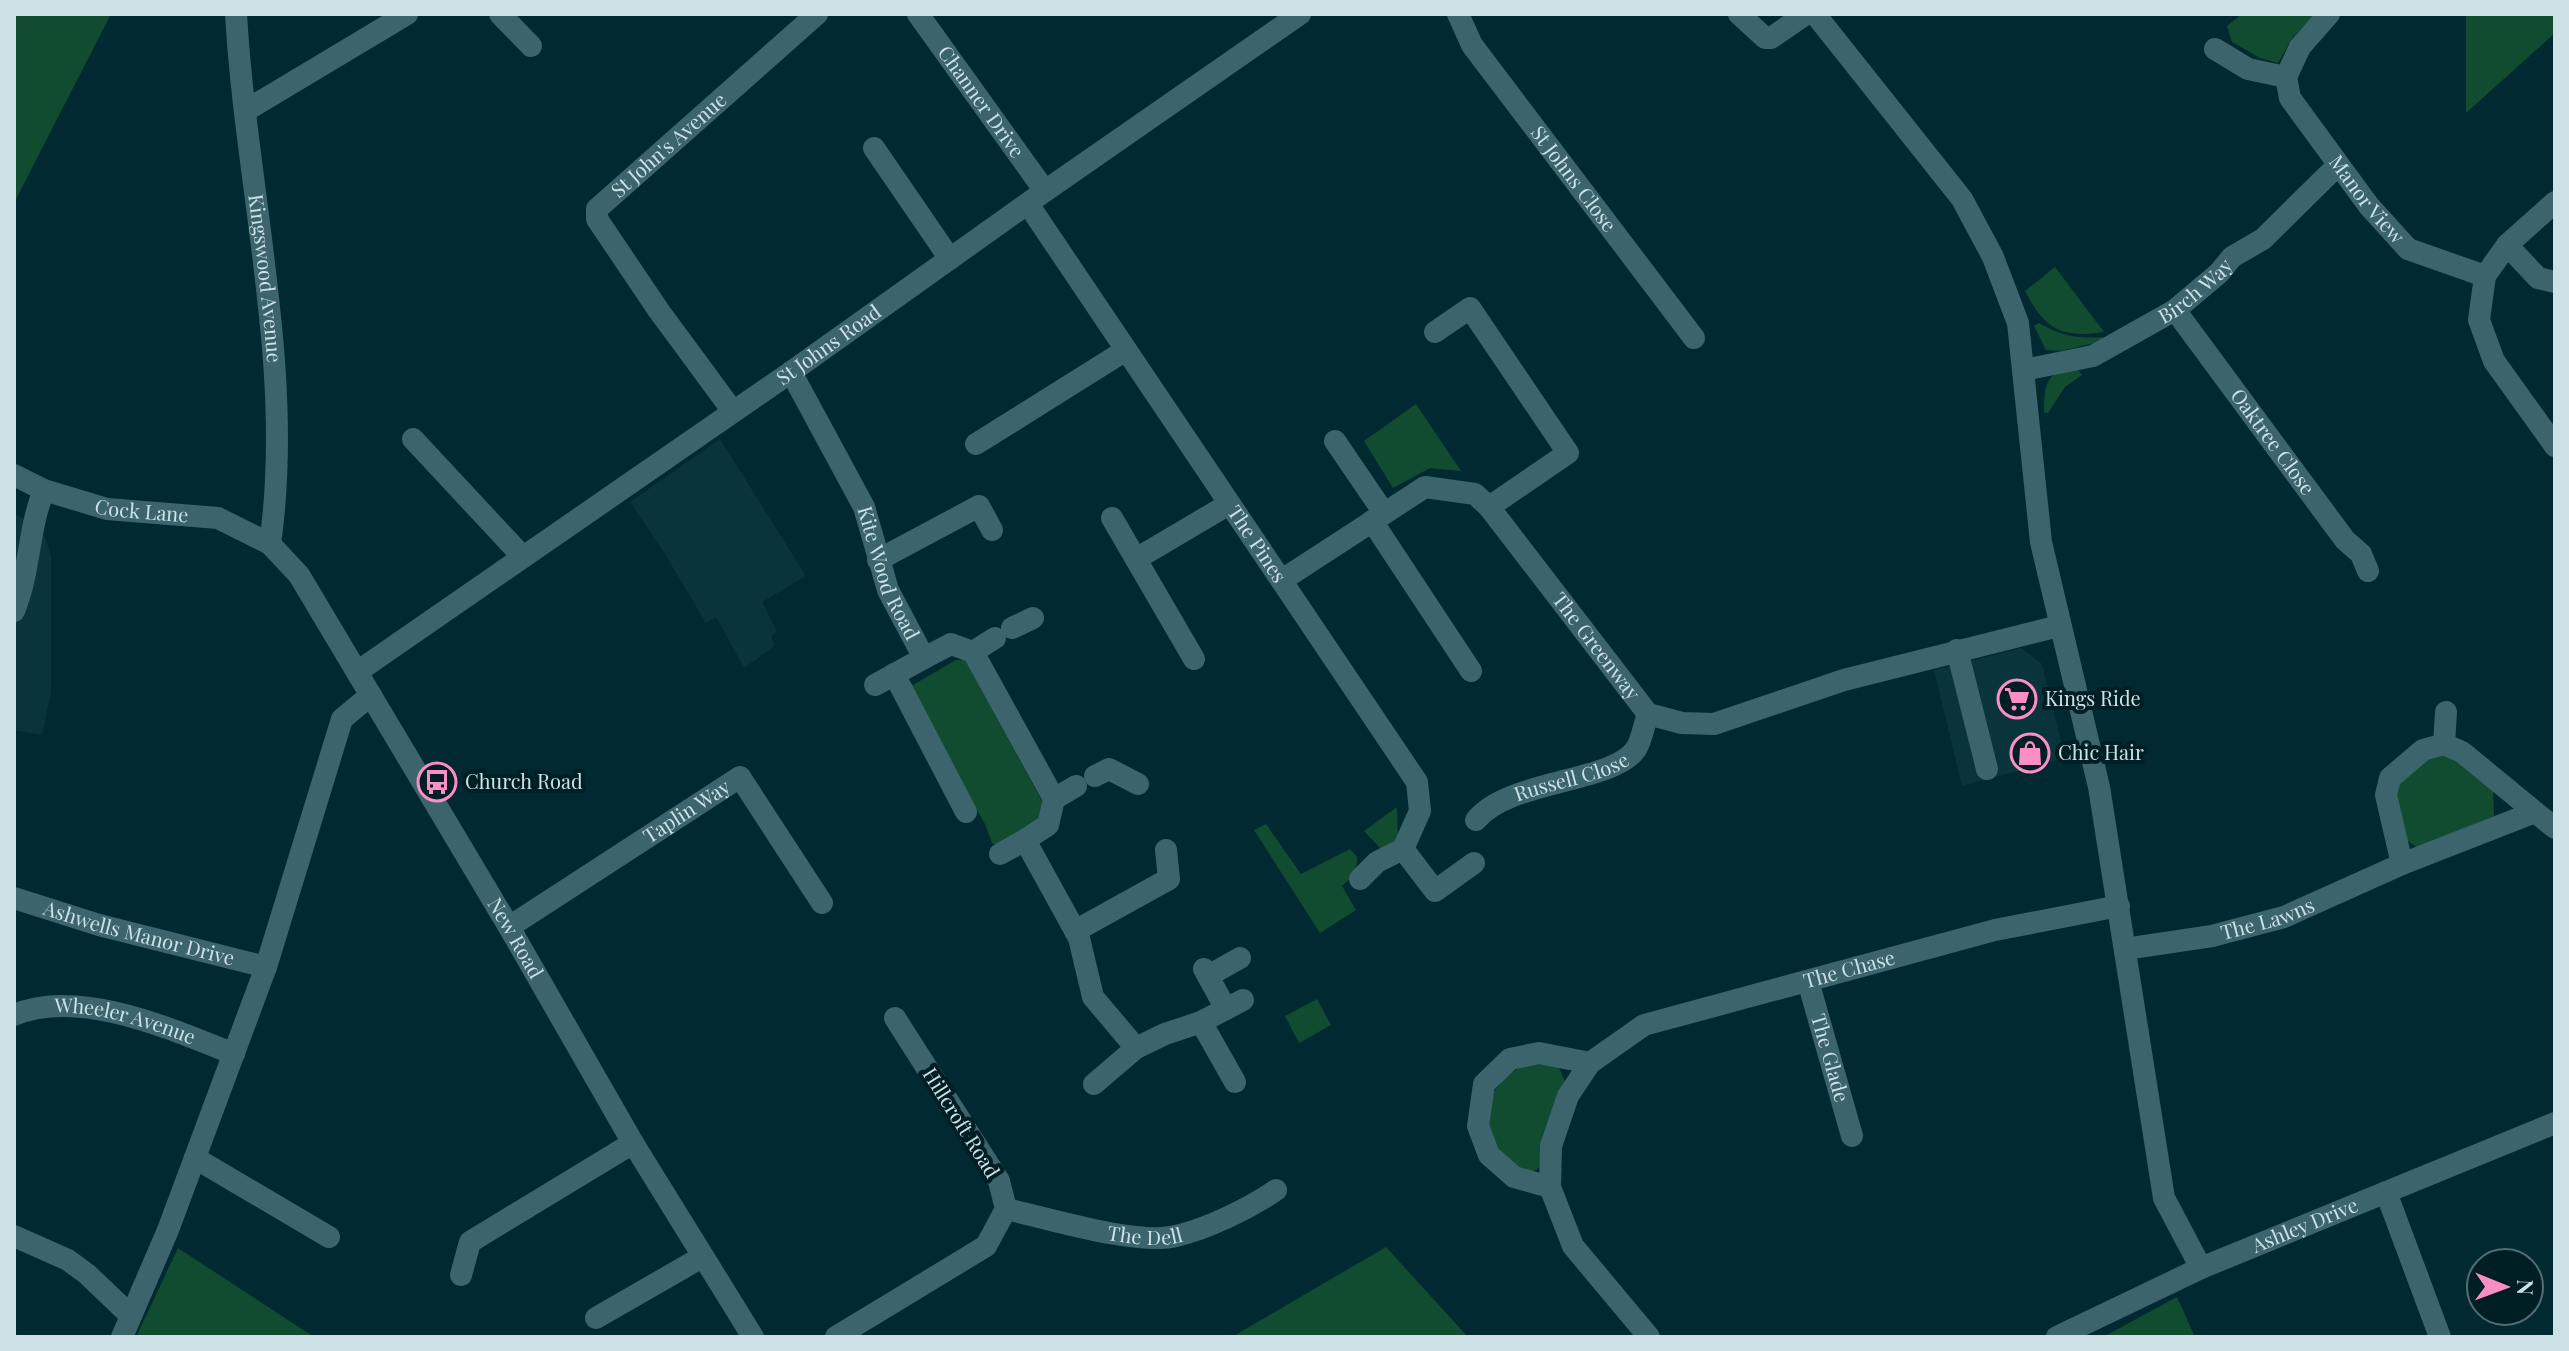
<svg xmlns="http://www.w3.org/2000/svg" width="2569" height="1351" font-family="'Playfair Display',serif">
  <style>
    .built { fill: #0a343c }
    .green { fill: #114c30 }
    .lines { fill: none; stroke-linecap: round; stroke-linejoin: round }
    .minor { stroke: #3c646c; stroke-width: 22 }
    .labels { text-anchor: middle; stroke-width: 8; stroke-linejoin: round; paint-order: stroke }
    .street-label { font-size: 20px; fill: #cde2e7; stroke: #001f24 }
    .poi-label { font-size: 20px; fill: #cde2e7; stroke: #001f24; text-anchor: start }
  </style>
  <rect width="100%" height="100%" fill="#002931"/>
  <g class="built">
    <polygon points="720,439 806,576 762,602 777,632 771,636 775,646 744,668 716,617 706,623 663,551 630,502"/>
    <polygon points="14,514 41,526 51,556 51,692 42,735 14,730"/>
    <polygon points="2021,648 2042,664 2065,758 1962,786 1934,670"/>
  </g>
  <g class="green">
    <polygon points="14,14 111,14 14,203"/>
    <polygon points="2242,14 2316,14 2293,37 2278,63 2260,58 2232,42 2227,26"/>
    <polygon points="2466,14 2555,14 2555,33 2466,113"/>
    <path d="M 2055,267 L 2104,332 C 2061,339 2044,328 2025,291 Z"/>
    <path d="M 2039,323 C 2061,336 2078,339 2103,337 L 2103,341 L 2061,351 L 2046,350 L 2034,326 Z"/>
    <path d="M 2076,366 L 2082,375 L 2065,387 L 2048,413 L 2044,413 C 2044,385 2046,371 2076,366 Z"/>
    <polygon points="1416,404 1461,471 1430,468 1393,488 1364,441"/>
    <polygon points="956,660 965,660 1042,801 1044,815 999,846 992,843 985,824 906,689"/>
    <path d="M 2430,755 L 2458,757 L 2493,789 L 2494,816 L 2420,849 L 2404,839 C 2393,787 2384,787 2430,755 Z"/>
    <polygon points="1397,807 1398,842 1388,849 1380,848 1364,831"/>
    <path d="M 1266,824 L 1301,874 L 1350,849 L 1357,857 C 1357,871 1353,877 1342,886 L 1356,910 L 1320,933 L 1254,830 Z"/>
    <polygon points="1317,999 1331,1025 1299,1043 1285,1016"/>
    <polygon points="1540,1062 1558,1065 1565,1082 1543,1160 1538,1169 1527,1174 1505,1163 1488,1135 1491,1095 1505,1078 1521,1066"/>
    <polygon points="1386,1247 1468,1337 1232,1337"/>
    <polygon points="178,1248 314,1337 136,1337"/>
    <polygon points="2177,1297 2195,1337 2103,1337"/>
  </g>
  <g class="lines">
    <g class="minor">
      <path id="s1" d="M 236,14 C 246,189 295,370 270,544"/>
      <polyline points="500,14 531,46"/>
      <path id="s2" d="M 918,14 L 1045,191"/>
      <path id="s3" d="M 1458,14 L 1472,45 L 1694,338"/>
      <polyline points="1739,14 1765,38 1771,38 1806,14"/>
      <polyline points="1815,14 1962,199 1993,257 2018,323 2041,542 2099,787 2164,1198 2201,1268"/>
      <path id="s4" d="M 2215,49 L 2248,69 L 2286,77 L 2290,98 L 2369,206 L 2408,249 L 2485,276"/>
      <polyline points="2286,77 2300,47 2329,14"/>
      <polyline points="245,111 407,14"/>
      <polyline points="874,148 950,259"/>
      <polyline points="2555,202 2507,245 2485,276 2479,320 2494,361 2555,446"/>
      <path id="s5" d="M 1028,204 L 1417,782 L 1420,811 L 1403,849 L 1377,862 L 1360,879"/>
      <polyline points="2507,245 2538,278 2555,282"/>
      <path id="s6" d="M 2175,310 L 2345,540 L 2361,554 L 2368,571"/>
      <polyline points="1435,332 1470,308 1568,453 1489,507"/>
      <path id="s7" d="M 2024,370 L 2093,356 L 2175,310 L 2219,273 L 2232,257 L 2263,239 L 2338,165"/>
      <path id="s8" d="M 791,372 L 864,507 L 888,590 L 924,658 L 951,644 L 973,652 L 1054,799 L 1048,825 L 1025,840 L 1079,938 L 1093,997 L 1136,1048 L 1165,1034 L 1201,1022 L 1243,1000"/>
      <path id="s9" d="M 732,410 L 659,311 L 597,219 L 597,209 L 817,14"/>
      <polyline points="413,439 522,556"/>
      <polyline points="1335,441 1384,513"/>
      <polyline points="976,444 1126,350"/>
      <path id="s10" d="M 14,475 L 44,490 L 107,509 L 218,518 L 270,544 L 299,575 L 509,927 L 633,1143 L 753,1337"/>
      <polyline points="1112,518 1194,659"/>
      <polyline points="1372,521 1471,671"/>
      <polyline points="1136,559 1229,504"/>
      <polyline points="878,560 979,506 992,530"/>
      <path id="s11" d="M 1282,580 L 1425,487 L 1475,494 L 1489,507 L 1648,714 L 1682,723 L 1714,724 L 1844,680 L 2059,626"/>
      <path d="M 14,611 C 30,573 28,529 44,490"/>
      <polyline points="1012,628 1033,618"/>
      <polyline points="1957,650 1987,769"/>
      <polyline points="973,652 995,638"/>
      <path id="s12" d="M 357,672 L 791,372 L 1045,191 L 1300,14"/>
      <polyline points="894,674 966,812"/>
      <polyline points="875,685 924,658"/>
      <polyline points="2444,744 2446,712"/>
      <polyline points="1095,776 1109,769 1138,784"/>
      <polyline points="1054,799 1076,786"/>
      <path id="s13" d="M 1476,820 C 1510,779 1613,783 1636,749 C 1642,740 1644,724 1648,714"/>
      <polyline points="1403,849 1435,891 1474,863"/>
      <polyline points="1000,854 1025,840"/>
      <polyline points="2402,864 2386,795 2390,778 2423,750 2444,744 2462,752 2535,812"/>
      <path id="s14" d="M 14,898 L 99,925 L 266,967"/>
      <path id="s15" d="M 509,927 L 740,777 L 822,903"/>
      <polyline points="1075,931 1169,879 1166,850"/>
      <path id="s16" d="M 2125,949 L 2212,936 L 2284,917 L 2402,864 L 2535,812 L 2555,828"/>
      <polyline points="1204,969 1226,1009"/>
      <polyline points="1208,976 1240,958"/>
      <path id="s17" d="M 1808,981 L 1852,1136"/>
      <path id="s18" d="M 14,1015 C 79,987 173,1030 234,1054"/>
      <polyline points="1201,1022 1235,1082"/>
      <polyline points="1094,1084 1136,1048"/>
      <polyline points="195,1158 329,1237"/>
      <polyline points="1550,1187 1514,1177 1489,1155 1478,1126 1484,1084 1510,1059 1539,1053 1590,1063"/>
      <polyline points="2386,1192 2440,1337"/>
      <path id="s19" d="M 1006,1209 C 1047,1218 1138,1246 1176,1236 C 1207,1229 1250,1208 1276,1190"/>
      <polyline points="14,1236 68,1260 87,1274 131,1316"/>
      <polyline points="461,1275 470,1242 633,1143"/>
      <polyline points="596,1318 702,1257"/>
      <polyline points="122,1337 168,1230 266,967 342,719 371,695"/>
      <polyline points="836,1337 986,1246 1006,1209 999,1181 895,1018"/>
      <path id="s20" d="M 1649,1337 L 1573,1246 L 1550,1187 L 1551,1146 L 1568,1096 L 1590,1063 L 1644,1025 L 1995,930 L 2119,906"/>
      <path id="s21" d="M 2057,1337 L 2201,1268 L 2555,1123"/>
    </g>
  </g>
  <defs>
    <symbol id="supermarket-ring" viewBox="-11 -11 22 22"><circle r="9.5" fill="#001f24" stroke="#fb8fc5" stroke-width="1.5"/><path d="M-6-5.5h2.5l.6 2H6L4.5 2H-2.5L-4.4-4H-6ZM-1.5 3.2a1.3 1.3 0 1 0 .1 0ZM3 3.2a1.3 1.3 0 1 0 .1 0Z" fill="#fb8fc5"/></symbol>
    <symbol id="shop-ring" viewBox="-11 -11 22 22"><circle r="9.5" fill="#001f24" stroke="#fb8fc5" stroke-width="1.5"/><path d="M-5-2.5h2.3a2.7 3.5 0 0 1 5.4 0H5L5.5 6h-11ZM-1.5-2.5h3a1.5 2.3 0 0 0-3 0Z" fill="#fb8fc5"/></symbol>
    <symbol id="bus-ring" viewBox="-11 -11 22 22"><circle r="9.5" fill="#001f24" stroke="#fb8fc5" stroke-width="1.5"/><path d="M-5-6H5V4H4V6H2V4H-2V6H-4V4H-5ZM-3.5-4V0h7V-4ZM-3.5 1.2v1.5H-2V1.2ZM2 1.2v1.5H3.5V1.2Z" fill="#fb8fc5"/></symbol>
  </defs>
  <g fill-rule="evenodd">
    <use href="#supermarket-ring" x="1995" y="677" width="44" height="44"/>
    <use href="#shop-ring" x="2008" y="731" width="44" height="44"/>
    <use href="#bus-ring" x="415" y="760" width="44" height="44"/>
  </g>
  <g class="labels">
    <g class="street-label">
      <text dy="7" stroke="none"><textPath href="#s2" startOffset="108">Channer Drive</textPath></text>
      <text dy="7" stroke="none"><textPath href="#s9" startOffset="340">St John's Avenue</textPath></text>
      <text dy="7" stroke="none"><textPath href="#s3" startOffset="202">St Johns Close</textPath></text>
      <text dy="7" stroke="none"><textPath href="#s4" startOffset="226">Manor View</textPath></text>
      <text dy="7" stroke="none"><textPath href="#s1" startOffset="266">Kingswood Avenue</textPath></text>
      <text dy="7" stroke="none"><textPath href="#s7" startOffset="192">Birch Way</textPath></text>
      <text dy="7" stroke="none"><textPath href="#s12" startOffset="574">St Johns Road</textPath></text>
      <text dy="7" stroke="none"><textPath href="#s6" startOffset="164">Oaktree Close</textPath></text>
      <text dy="7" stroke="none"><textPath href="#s10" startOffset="134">Cock Lane</textPath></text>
      <text dy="7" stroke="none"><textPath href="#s5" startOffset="410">The Pines</textPath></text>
      <text dy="7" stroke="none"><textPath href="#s8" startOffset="224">Kite Wood Road</textPath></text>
      <text dy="7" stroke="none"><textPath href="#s11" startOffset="416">The Greenway</textPath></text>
      <text dy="7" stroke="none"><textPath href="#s13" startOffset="106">Russell Close</textPath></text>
      <text dy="7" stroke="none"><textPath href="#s15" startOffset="212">Taplin Way</textPath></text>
      <text dy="7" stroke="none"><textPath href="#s16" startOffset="146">The Lawns</textPath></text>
      <text dy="7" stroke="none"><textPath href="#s14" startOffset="130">Ashwells Manor Drive</textPath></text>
      <text dy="7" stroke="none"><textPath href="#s10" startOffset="734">New Road</textPath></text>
      <text dy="7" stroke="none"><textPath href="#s20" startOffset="594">The Chase</textPath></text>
      <text dy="7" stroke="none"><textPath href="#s18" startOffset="114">Wheeler Avenue</textPath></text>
      <text dy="7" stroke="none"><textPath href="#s17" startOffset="80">The Glade</textPath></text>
      <text transform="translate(961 1123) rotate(58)" y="7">Hillcroft Road</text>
      <text dy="7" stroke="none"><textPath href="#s21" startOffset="272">Ashley Drive</textPath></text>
      <text dy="7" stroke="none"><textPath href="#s19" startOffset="142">The Dell</textPath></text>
    </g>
    <g class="poi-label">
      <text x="2045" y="706">Kings Ride</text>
      <text x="2058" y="760">Chic Hair</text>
      <text x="465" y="789">Church Road</text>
    </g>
  </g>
  <rect width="2569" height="1351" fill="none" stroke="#cde2e7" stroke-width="32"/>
  <g transform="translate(2505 1287) rotate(91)"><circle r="38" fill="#001f24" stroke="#526d72" stroke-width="2"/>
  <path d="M0-6L14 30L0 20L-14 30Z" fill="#fb8fc5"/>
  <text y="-12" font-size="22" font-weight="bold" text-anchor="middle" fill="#cde2e7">N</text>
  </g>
</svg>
